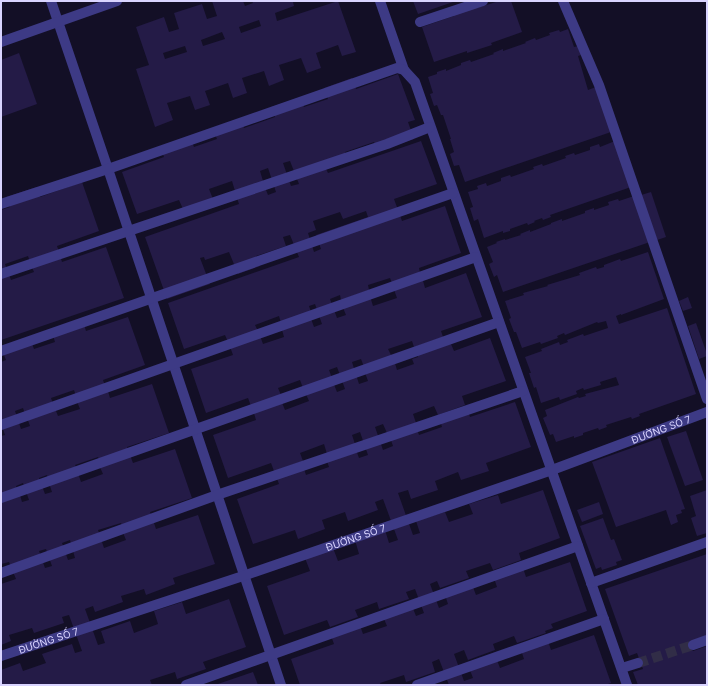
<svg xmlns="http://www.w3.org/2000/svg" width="708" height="686" font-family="Inter,sans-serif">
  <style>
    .building { fill: #241b47; fill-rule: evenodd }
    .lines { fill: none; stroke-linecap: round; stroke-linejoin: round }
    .minor-tunnel { stroke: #312d47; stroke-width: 10; stroke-dasharray: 10 5; stroke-linecap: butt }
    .minor { stroke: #3d3a85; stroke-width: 10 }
    .labels { text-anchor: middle; stroke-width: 4; stroke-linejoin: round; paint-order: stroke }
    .street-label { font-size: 10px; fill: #d9d4ff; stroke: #130f26 }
  </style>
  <rect width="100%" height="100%" fill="#130f26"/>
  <g class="building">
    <path d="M 212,1 L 243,1 L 245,6 L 253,3 L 252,1 L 297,1 L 293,2 L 294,6 L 275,13 L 277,21 L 338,1 L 356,52 L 342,56 L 338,45 L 316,53 L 321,68 L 307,73 L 301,58 L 279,65 L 284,80 L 269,86 L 264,71 L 242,78 L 247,93 L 233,98 L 228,83 L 205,91 L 210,105 L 195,110 L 190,96 L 167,103 L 173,120 L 155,127 L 136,69 L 149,65 L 136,27 L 164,17 L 169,32 L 179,29 L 174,13 L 202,4 L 207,19 L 217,16 ZM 259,20 L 261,26 L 241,33 L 239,27 ZM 222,32 L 225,39 L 203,46 L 201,40 ZM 185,46 L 187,52 L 165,59 L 163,53 Z"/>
    <polygon points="413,1 456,1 418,14"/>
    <polygon points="499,1 511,1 522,32 491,43 492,45 467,53 467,51 434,62 422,27 454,16 453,13 476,5 477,8"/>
    <polygon points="568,29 574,47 578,46 581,55 578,56 588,90 596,87 611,132 465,182 459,165 454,166 450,154 454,152 450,139 451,139 443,115 441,115 437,105 434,106 430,94 433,93 428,77 437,74 437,72 446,69 446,71 461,65 461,63 470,60 471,62 494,54 493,53 503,49 503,51 526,43 525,42 535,38 536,40 550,35 549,33 559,30 560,32"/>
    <polygon points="19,53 37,104 1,117 1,60"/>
    <path d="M 398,74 L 415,120 L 408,122 L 414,139 L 378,151 L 374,142 L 345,152 L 348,162 L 326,169 L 328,173 L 421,141 L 437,184 L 394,199 L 402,221 L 445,206 L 461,253 L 419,268 L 420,273 L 392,283 L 390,278 L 368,285 L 369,290 L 341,300 L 340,295 L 330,299 L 337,318 L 346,315 L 341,303 L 369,293 L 373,306 L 397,298 L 393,287 L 422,277 L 425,288 L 466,273 L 482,317 L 441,331 L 443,337 L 414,347 L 412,341 L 388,349 L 392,357 L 364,367 L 361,359 L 352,362 L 359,384 L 368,381 L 364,370 L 394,360 L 397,370 L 414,364 L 412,359 L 418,357 L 417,352 L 451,344 L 454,351 L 490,338 L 506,381 L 462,396 L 465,405 L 438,415 L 434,406 L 413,414 L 416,423 L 387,433 L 383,424 L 375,427 L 383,450 L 393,446 L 389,435 L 416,426 L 419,435 L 442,427 L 439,417 L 467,408 L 470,417 L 515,402 L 531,447 L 486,463 L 489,471 L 461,480 L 458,472 L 435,481 L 438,490 L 411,499 L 408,490 L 398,493 L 413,535 L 420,533 L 416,521 L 445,512 L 449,522 L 473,514 L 469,504 L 498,495 L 501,504 L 543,490 L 560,538 L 519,553 L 521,560 L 493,570 L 490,563 L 466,571 L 469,578 L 440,588 L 437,581 L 430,584 L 439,608 L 448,604 L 444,592 L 471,582 L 476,595 L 497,587 L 493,575 L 522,565 L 526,577 L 570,562 L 587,611 L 551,624 L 553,628 L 545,631 L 546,633 L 517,643 L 514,636 L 493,644 L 495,650 L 468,660 L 464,650 L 454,654 L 464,681 L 473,678 L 468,665 L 495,655 L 500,668 L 524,659 L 520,647 L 547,638 L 551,650 L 594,635 L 611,683 L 605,685 L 449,685 L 439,659 L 432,662 L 435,672 L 406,682 L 404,675 L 380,683 L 381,685 L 300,685 L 291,659 L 334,644 L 329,630 L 358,620 L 363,634 L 387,626 L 381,612 L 410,601 L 416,616 L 424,613 L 415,589 L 406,592 L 409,599 L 379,609 L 377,602 L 355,610 L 358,617 L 330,627 L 327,620 L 284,635 L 267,586 L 310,571 L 305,558 L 333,548 L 338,561 L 359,554 L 355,540 L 385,530 L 389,543 L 398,540 L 383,499 L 375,502 L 378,510 L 348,521 L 345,512 L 322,520 L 325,529 L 298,539 L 295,530 L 253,544 L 237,499 L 279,484 L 276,476 L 303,466 L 306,475 L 329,467 L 326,458 L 355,447 L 359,458 L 368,455 L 360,432 L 352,435 L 355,444 L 327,454 L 324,444 L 300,453 L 303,461 L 274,471 L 271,463 L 228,478 L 213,435 L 256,420 L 253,410 L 281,400 L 285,410 L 309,401 L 305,392 L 333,382 L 337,392 L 345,389 L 337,367 L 329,370 L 332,378 L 303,388 L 300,380 L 278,388 L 281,395 L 251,406 L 248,398 L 206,413 L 191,369 L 233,355 L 229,344 L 259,333 L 263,344 L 284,337 L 281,326 L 310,316 L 314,327 L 322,324 L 315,304 L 309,306 L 311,312 L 281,323 L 279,316 L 255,325 L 258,331 L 228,342 L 225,335 L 184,349 L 168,303 L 299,257 L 290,235 L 283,237 L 286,246 L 256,256 L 260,266 L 238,274 L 229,252 L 205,260 L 204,257 L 200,258 L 210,284 L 167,299 L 145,237 L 239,204 L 236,195 L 264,185 L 268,195 L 276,192 L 268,168 L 260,171 L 263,181 L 235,191 L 232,181 L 209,189 L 213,199 L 183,209 L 179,200 L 137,214 L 122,172 L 164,157 L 160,147 L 190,137 L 194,147 L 217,139 L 213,129 L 241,119 L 244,128 L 275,117 L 271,107 L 301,97 L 304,107 L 328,99 L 324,88 L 352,78 L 356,89 ZM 290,161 L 299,184 L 291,186 L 283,163 ZM 366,211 L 368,217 L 316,235 L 321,249 L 314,252 L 308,233 L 316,230 L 313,221 L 340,212 L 343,219 Z"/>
    <polygon points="615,141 631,187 550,215 551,217 543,220 542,218 534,221 535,222 528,225 527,223 510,229 510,231 503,233 503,231 484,238 478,219 474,221 470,208 473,207 468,192 478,189 477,186 486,183 487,186 501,181 501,178 510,175 511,177 534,169 533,167 542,164 543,166 566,158 565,156 574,153 575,155 590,150 590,147 599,144 600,147"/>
    <polygon points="82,182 99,231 57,246 59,252 30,262 28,256 5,264 7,270 1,272 1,210 10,207 6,197 37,187 40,197"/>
    <polygon points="651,192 666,237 657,240 641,195"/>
    <polygon points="634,196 650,242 503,292 497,275 494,277 489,264 493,262 487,247 497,243 496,242 505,239 505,240 521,235 520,234 530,230 530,232 551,224 551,223 562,219 562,221 585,213 585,211 594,208 594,210 609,205 608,202 618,199 619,201"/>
    <polygon points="106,247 124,298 1,340 1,274 8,272 11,280 34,272 31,265 60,255 62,262"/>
    <polygon points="648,252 664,299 621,315 621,314 616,316 619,324 667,308 696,394 639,414 640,416 632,419 631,417 606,425 607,427 599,430 598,428 583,433 583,435 574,438 574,436 556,442 553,434 550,435 543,418 547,416 545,410 578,397 579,398 586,396 585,394 619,385 616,377 600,382 601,385 584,390 583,388 576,391 577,394 560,400 559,397 541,403 536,387 534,388 529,373 531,373 525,357 542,351 541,349 559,342 560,345 568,342 567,340 583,334 584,336 608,328 606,321 598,323 597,322 565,335 564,333 557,336 558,338 541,344 540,342 522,348 516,332 514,332 509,319 511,318 505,301 524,295 523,293 548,286 547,285 580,275 579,273 596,267 597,269 604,267 604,265 620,259 621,261"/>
    <polygon points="688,297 692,308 683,311 679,301"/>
    <path d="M 128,317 L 145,365 L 103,380 L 105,386 L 76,396 L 74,390 L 51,398 L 53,404 L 25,414 L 23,408 L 15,411 L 21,429 L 30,426 L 26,415 L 54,406 L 58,416 L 80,409 L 76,399 L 107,388 L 110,398 L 152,384 L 169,433 L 127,447 L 129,452 L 100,462 L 98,457 L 75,465 L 77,469 L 48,479 L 47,475 L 39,478 L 45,494 L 52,492 L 49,483 L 78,473 L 81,482 L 103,474 L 99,465 L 130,455 L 133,463 L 175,449 L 192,498 L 150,512 L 152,518 L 123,529 L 121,523 L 98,530 L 104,548 L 126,540 L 122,530 L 153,520 L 156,529 L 198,515 L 215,564 L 173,578 L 175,584 L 146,595 L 144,589 L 121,596 L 123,602 L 95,612 L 93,606 L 85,609 L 98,645 L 105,643 L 101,631 L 130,621 L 134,633 L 158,624 L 154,611 L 182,602 L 186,614 L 229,599 L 246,647 L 203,662 L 206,669 L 177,679 L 175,672 L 150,680 L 152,685 L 1,685 L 1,670 L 20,663 L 23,671 L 46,663 L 42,654 L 72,644 L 75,653 L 82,651 L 69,615 L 62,617 L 64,623 L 34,633 L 32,628 L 9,635 L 11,641 L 1,645 L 1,584 L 16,579 L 9,562 L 1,564 L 1,499 L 19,492 L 22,502 L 29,500 L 23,483 L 16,486 L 18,492 L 1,498 L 1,436 L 5,435 L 1,423 L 1,362 L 6,360 L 1,348 L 30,338 L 34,349 L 55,342 L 52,332 L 83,321 L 86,331 ZM 70,540 L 75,558 L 68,560 L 62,543 ZM 46,549 L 52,566 L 45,568 L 39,551 Z"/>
    <polygon points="696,323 707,354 707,356 699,359 688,326"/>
    <polygon points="686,431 703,480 685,486 667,437"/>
    <polygon points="660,438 685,509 681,510 682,513 676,515 678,522 671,525 666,510 616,527 592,462"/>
    <polygon points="707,490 707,533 697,536 691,518 696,516 690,496"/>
    <polygon points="599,502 603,514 582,522 577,510"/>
    <polygon points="603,518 611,540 614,539 622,560 616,562 617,565 602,570 601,567 596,569 580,526"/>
    <polygon points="707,554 707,636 690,642 693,651 707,646 707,685 638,685 633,672 643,669 637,653 629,656 605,589"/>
    <polygon points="253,672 258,685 215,685"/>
  </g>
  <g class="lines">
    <polyline class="minor-tunnel" points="638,663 693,645"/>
    <g class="minor">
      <polyline points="51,1 108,169 281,685"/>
      <polyline points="380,1 404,70"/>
      <polyline points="563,1 599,85 707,399"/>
      <polyline points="420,22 483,1"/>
      <polyline points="1,42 117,1"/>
      <polyline points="1,204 108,169 397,68 404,70 415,82 627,685"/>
      <polyline points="1,274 387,144 430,127"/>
      <polyline points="1,351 453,193"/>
      <polyline points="1,425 476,257"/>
      <polyline points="1,498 499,322"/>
      <polyline points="1,573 217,495 523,391"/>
      <polyline points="591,583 707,542"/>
      <polyline points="693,645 707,640"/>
      <path id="s1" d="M 1,656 L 243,576 L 552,470 L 707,412"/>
      <polyline points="622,668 638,663"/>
      <polyline points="186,685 578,546"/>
      <polyline points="417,685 604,619"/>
    </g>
  </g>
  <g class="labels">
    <g class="street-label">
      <text dy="4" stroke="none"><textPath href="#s1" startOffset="698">ĐƯỜNG SỐ 7</textPath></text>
      <text dy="4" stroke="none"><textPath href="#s1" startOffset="374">ĐƯỜNG SỐ 7</textPath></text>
      <text dy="4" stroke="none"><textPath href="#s1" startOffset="50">ĐƯỜNG SỐ 7</textPath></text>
    </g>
  </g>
  <rect width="708" height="686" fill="none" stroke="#d9d4ff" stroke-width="4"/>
</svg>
